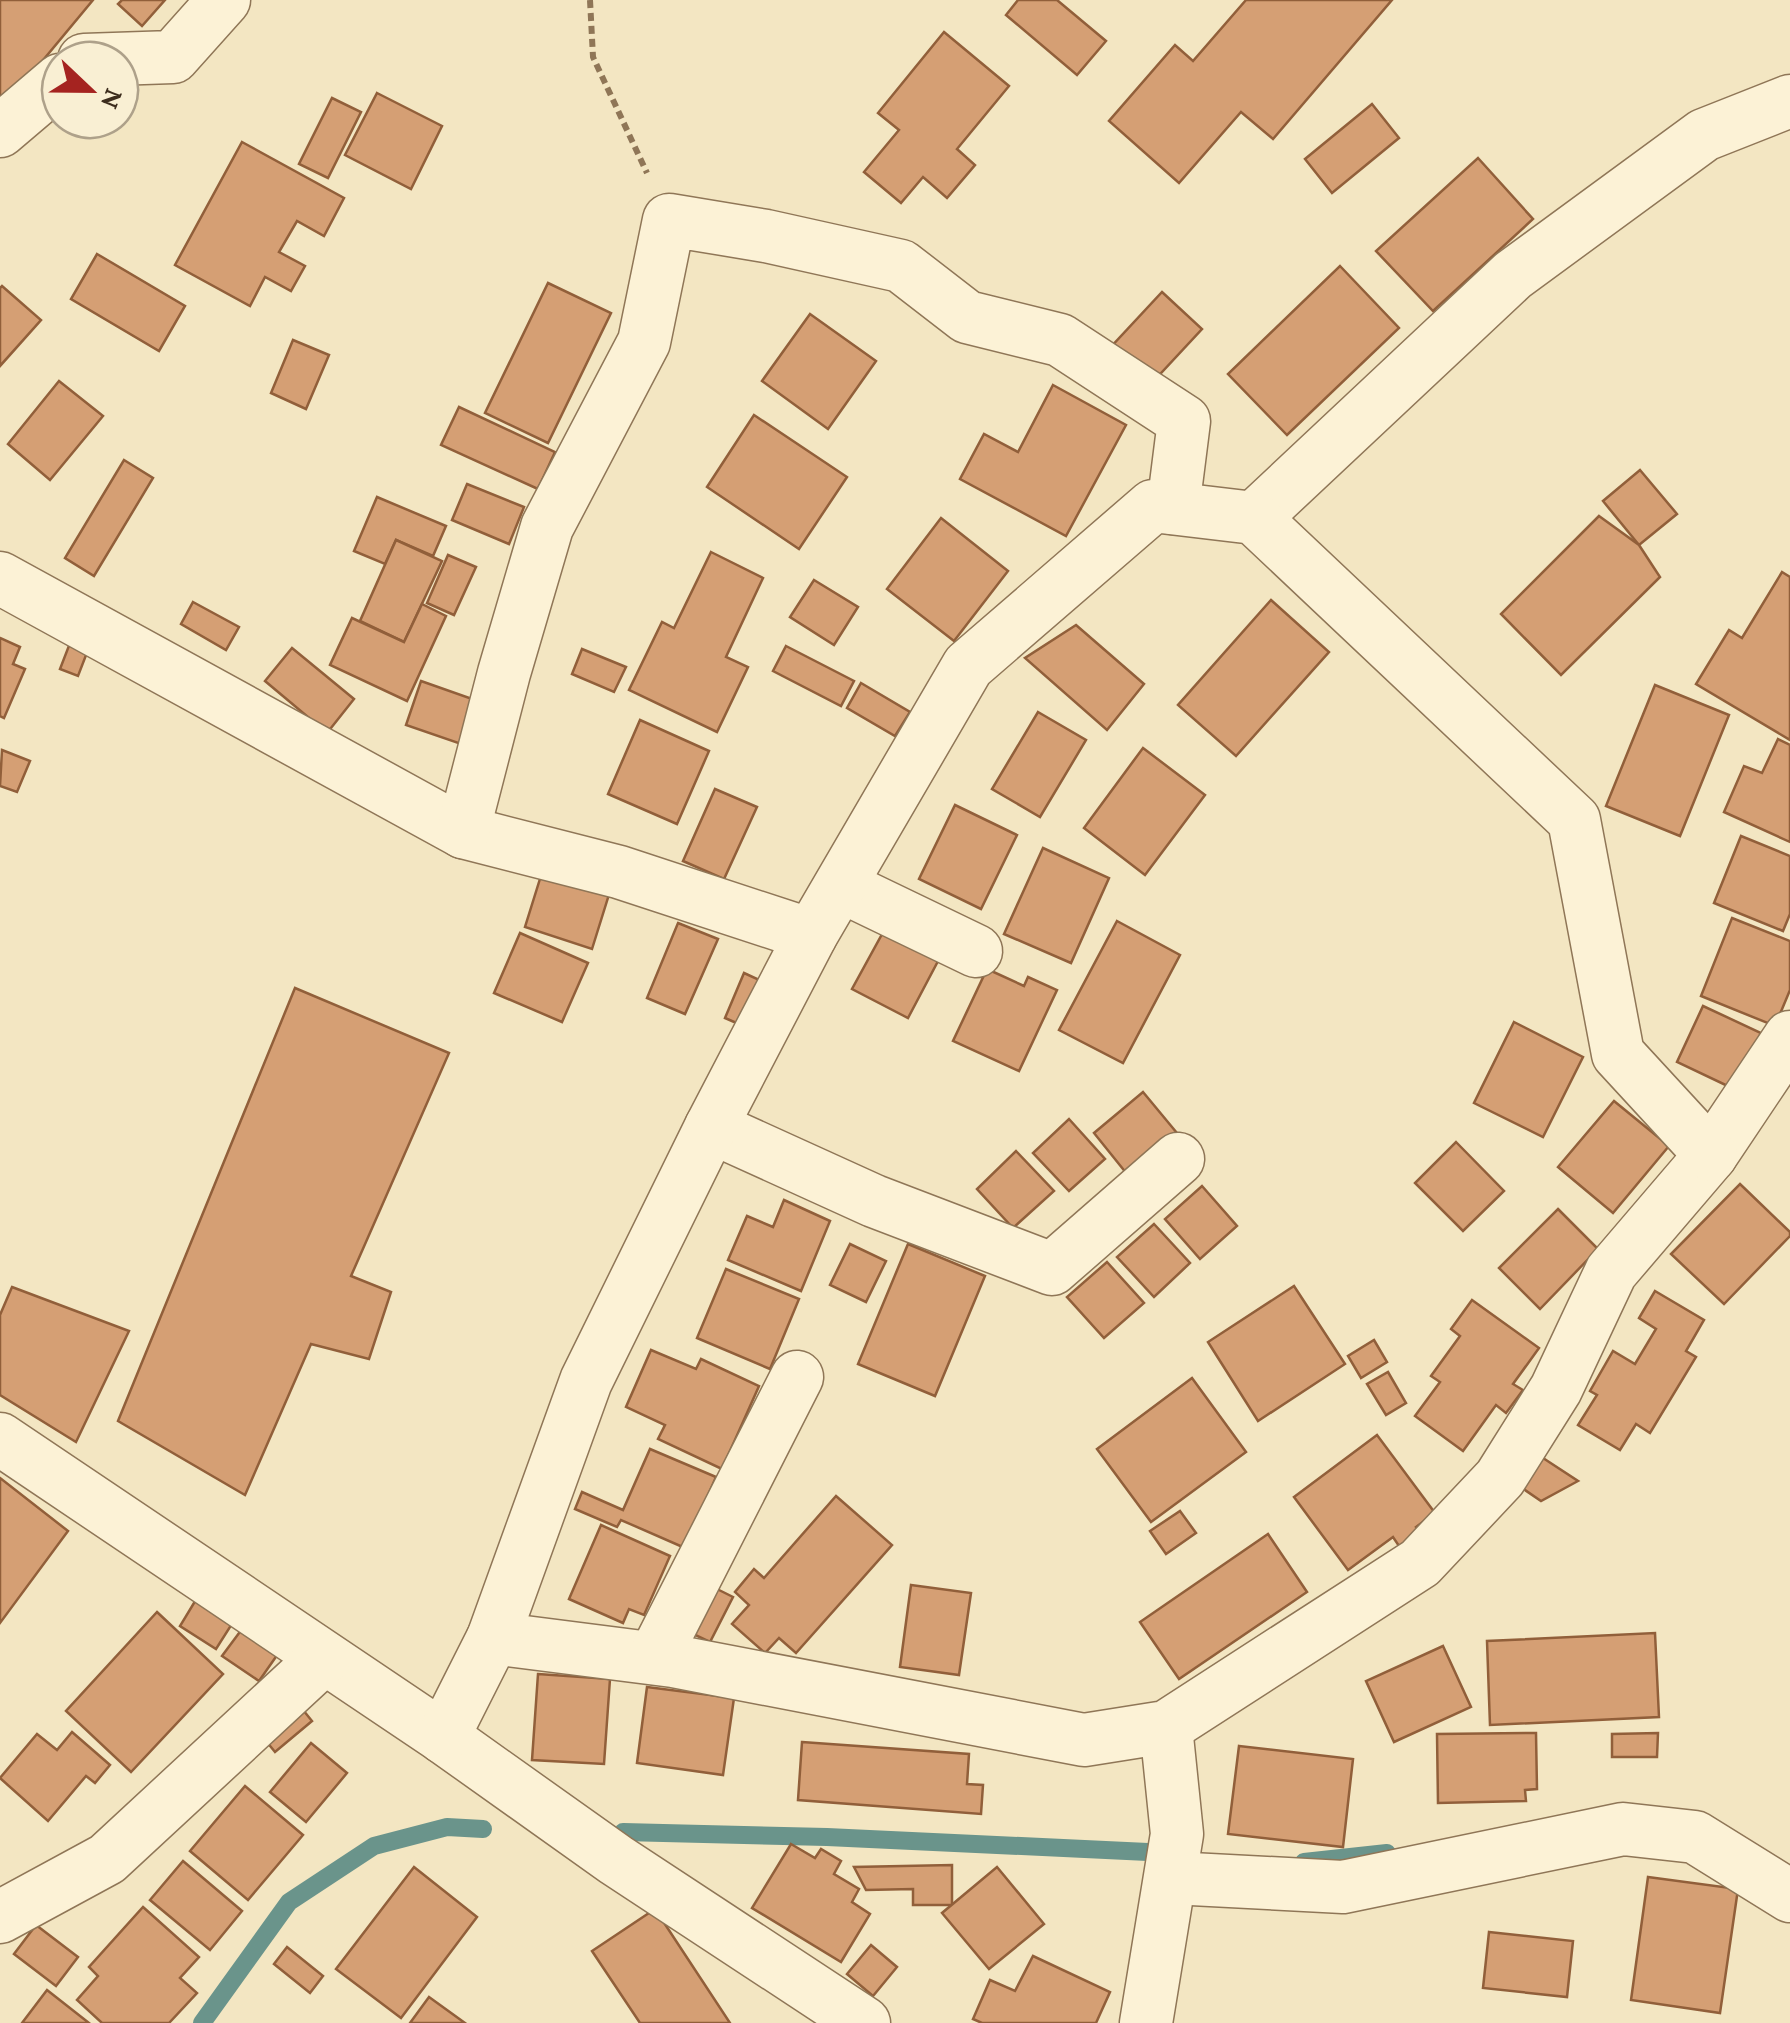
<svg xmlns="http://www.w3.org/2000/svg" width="1790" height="2023" font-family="'Crimson Pro',serif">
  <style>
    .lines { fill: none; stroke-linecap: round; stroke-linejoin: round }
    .stream { stroke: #6a948b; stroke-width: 18 }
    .building { fill: #d59f74; stroke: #915f3a; stroke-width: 2.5 }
    .street-casing { stroke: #8f7657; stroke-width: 55 }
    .path { stroke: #8f7657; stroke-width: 6; stroke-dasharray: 8 5; stroke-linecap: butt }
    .street { stroke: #fcf2d6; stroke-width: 52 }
  </style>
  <rect width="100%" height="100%" fill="#f3e6c2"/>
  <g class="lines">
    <g class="stream">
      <polyline points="623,1832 827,1837 1169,1853"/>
      <polyline points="1304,1862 1387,1853"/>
      <polyline points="202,2023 289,1902 374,1846 447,1827 483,1829"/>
    </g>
  </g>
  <g class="building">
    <polygon points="0,0 93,0 0,112"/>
    <polygon points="122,0 165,0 142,26 118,4"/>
    <polygon points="1018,0 1057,0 1106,41 1077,75 1006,15"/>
    <polygon points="1246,0 1392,0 1273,139 1241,112 1179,183 1109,121 1175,45 1193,61"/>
    <polygon points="944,32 1009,86 957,149 975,165 947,198 923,177 901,203 864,172 899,130 878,113"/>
    <polygon points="377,93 442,126 411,189 345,155"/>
    <polygon points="332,98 361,112 328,178 299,164"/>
    <polygon points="1372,104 1399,138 1332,193 1305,159"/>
    <polygon points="242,142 344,198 324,236 297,221 279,252 305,266 291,291 265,277 250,306 175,265"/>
    <polygon points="1478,158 1533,219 1433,311 1376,251"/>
    <polygon points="97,254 185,306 159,351 71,299"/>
    <polygon points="1340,266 1399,328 1287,435 1228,374"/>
    <polygon points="548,283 611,313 548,443 485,413"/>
    <polygon points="2,286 41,320 0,366 0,288"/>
    <polygon points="1162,292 1202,329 1149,386 1109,349"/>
    <polygon points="810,314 876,361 828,429 762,381"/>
    <polygon points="293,340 329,355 306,409 271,393"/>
    <polygon points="59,381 103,416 50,480 8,444"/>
    <polygon points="1053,385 1126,425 1066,536 960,479 984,434 1018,452"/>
    <polygon points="459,407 555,452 538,489 441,445"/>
    <polygon points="754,415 847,477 799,549 707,487"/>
    <polygon points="124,460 153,478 94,576 65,558"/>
    <polygon points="1640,470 1677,514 1639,545 1603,501"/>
    <polygon points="467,484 524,507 509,544 452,520"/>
    <polygon points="377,497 446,526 433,556 396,540 385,564 354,551"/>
    <polygon points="1599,516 1639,545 1660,577 1561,675 1501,614"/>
    <polygon points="941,518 1008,571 954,641 887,589"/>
    <polygon points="396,540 442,561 404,642 360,621"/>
    <polygon points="711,552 763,578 726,657 748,667 717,732 629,690 662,622 674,628"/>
    <polygon points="448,555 476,567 454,615 427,603"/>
    <polygon points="1782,572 1790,577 1790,740 1696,684 1729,630 1742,638"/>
    <polygon points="814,580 858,607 834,645 790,617"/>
    <polygon points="1271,600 1329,652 1236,756 1178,705"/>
    <polygon points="193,602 239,627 226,650 181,624"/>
    <polygon points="422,604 446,616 407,701 330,665 352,618 404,642"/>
    <polygon points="1076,625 1144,684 1107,730 1025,658"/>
    <polygon points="0,638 20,647 13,664 25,669 4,718 0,716"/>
    <polygon points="70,643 88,650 78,676 60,669"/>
    <polygon points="786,646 854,681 841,706 773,671"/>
    <polygon points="292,648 354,699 327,733 265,681"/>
    <polygon points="582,649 626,667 614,692 572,674"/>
    <polygon points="421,681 478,701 464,745 406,725"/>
    <polygon points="861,683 910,712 895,736 847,708"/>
    <polygon points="1655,685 1729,715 1680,836 1606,806"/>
    <polygon points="1038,712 1086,740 1040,817 992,789"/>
    <polygon points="640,720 709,751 677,824 608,794"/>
    <polygon points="1778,739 1790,745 1790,842 1724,812 1744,766 1762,773"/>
    <polygon points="1143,748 1205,795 1145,875 1084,828"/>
    <polygon points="2,750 30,761 17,792 0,786"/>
    <polygon points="715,789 757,807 724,879 683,861"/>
    <polygon points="955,805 1017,835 981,909 919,879"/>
    <polygon points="1741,836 1790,856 1790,914 1783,931 1714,903"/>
    <polygon points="1043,848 1109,878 1071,963 1004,934"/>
    <polygon points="544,866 611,888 592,949 525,927"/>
    <polygon points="892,916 947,944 908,1018 852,989"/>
    <polygon points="1732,918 1790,941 1790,990 1775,1026 1701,996"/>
    <polygon points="1117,921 1180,955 1123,1063 1059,1030"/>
    <polygon points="678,923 718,939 685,1014 647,998"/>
    <polygon points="520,933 588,963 562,1022 494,993"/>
    <polygon points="987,969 1024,986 1028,977 1057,990 1019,1071 953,1041"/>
    <polygon points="744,973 768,984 748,1028 725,1018"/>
    <polygon points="295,988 449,1053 351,1276 391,1292 369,1359 311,1344 245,1495 118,1421"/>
    <polygon points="1703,1006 1761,1033 1734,1089 1677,1062"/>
    <polygon points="1514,1022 1583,1057 1543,1137 1474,1103"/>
    <polygon points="1143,1092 1177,1133 1127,1174 1094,1133"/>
    <polygon points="1614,1101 1669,1146 1613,1213 1558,1167"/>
    <polygon points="1069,1119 1105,1159 1069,1191 1033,1153"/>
    <polygon points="1456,1142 1504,1191 1463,1231 1415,1183"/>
    <polygon points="1016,1151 1054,1191 1013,1228 977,1189"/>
    <polygon points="1740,1184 1790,1232 1790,1236 1724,1304 1671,1254"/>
    <polygon points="1202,1186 1237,1226 1200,1259 1165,1219"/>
    <polygon points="784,1200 830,1221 801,1291 728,1260 747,1216 773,1227"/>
    <polygon points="1558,1209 1598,1249 1540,1309 1499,1268"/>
    <polygon points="1154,1224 1190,1263 1154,1297 1117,1257"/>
    <polygon points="850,1244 886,1261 866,1302 830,1285"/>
    <polygon points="908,1244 985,1276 935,1396 858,1364"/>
    <polygon points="1107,1262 1144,1303 1104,1338 1067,1297"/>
    <polygon points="726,1269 799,1299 770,1369 697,1338"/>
    <polygon points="1294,1286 1345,1364 1258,1421 1208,1342"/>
    <polygon points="12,1287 129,1331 76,1442 0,1395 0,1315"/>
    <polygon points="1655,1291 1704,1320 1686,1351 1696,1357 1650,1433 1636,1424 1620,1450 1578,1425 1597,1395 1590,1391 1613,1351 1635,1364 1656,1329 1639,1318"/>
    <polygon points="1472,1300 1539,1348 1513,1384 1523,1390 1506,1413 1496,1405 1463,1451 1415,1416 1440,1382 1431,1376 1460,1336 1451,1329"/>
    <polygon points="1374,1340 1387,1362 1361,1378 1348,1356"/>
    <polygon points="651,1350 696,1369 701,1359 759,1386 722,1469 658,1439 665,1425 626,1407"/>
    <polygon points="1388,1372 1406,1403 1386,1415 1367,1384"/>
    <polygon points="1192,1378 1246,1452 1151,1522 1097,1449"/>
    <polygon points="1377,1435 1435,1513 1416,1527 1421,1535 1401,1549 1393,1537 1348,1570 1294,1497"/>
    <polygon points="650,1449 716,1477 685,1548 621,1520 617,1527 575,1509 582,1492 623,1510"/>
    <polygon points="1543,1458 1578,1481 1541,1501 1522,1488"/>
    <polygon points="0,1478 68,1531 0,1623"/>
    <polygon points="836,1496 892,1545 796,1653 779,1638 765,1653 732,1624 749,1605 735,1592 754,1569 764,1578"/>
    <polygon points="1180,1511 1196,1533 1166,1554 1150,1531"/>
    <polygon points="601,1525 670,1556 644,1615 629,1609 623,1623 569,1599"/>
    <polygon points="1268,1534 1307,1592 1179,1679 1140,1622"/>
    <polygon points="911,1585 971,1593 959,1675 900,1667"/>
    <polygon points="713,1587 733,1597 710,1642 691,1633"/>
    <polygon points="200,1593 237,1616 216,1649 180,1626"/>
    <polygon points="157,1612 223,1674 131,1772 66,1711"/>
    <polygon points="245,1625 280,1651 259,1681 222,1656"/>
    <polygon points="1655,1633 1659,1717 1490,1725 1487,1641"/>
    <polygon points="1443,1646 1471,1707 1394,1742 1366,1681"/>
    <polygon points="538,1674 610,1679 604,1764 532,1760"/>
    <polygon points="647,1687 734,1698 723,1775 637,1763"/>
    <polygon points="299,1705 312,1721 275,1752 262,1736"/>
    <polygon points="72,1732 110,1765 95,1783 86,1776 48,1821 0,1778 37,1734 57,1750"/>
    <polygon points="1536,1733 1537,1789 1525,1790 1526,1801 1438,1803 1437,1734"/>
    <polygon points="1658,1733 1657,1757 1612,1757 1612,1734"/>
    <polygon points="802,1742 969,1754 967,1784 983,1785 981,1814 798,1800"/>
    <polygon points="311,1743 347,1773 306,1822 270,1792"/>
    <polygon points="1239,1746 1353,1759 1343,1847 1228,1834"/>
    <polygon points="245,1786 303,1835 248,1900 190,1851"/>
    <polygon points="791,1844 815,1858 821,1849 841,1861 834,1874 859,1889 852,1902 870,1914 841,1962 752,1908"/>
    <polygon points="183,1861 242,1911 210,1950 150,1900"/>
    <polygon points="952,1865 952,1905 913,1905 913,1889 866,1890 854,1867"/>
    <polygon points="414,1867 477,1917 401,2018 336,1969"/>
    <polygon points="997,1867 1044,1924 989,1969 942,1913"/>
    <polygon points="1648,1877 1738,1889 1720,2013 1631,2000"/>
    <polygon points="143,1907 199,1957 180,1978 197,1993 169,2023 102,2023 77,2000 98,1976 89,1967"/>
    <polygon points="655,1909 730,2023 640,2023 592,1951"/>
    <polygon points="36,1925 78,1957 56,1986 14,1954"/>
    <polygon points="1489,1932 1573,1941 1567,1997 1483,1988"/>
    <polygon points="871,1945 897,1967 873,1996 847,1974"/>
    <polygon points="287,1947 323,1976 310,1993 274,1964"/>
    <polygon points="1033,1956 1110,1992 1096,2023 982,2023 973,2019 990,1980 1015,1991"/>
    <polygon points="47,1990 89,2023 22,2023"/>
    <polygon points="429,1997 465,2023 410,2023"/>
  </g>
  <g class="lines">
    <defs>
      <g id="street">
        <polyline points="84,60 173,57 224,0"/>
        <polyline points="0,131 60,80"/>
        <polyline points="1254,518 1513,275 1704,135 1790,101"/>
        <polyline points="0,578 463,832 619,872 811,935"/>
        <polyline points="463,832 504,673 547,527 644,342 669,220 766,236 901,266 967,317 1060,340 1184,421 1173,508"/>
        <polyline points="841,886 976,951"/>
        <polyline points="711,1127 874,1201 1052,1269 1178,1159"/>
        <polyline points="0,1439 443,1737 616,1860 864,2023"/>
        <polyline points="493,1638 673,1661 1084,1740 1166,1727 1420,1563 1500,1478 1556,1389 1611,1272 1711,1155 1790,1037"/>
        <polyline points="654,1658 797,1377"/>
        <polyline points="443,1737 493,1638 586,1381 711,1127 811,935 968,666 1153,506 1254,518 1574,820 1618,1054 1711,1155"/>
        <polyline points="1172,1878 1343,1887 1623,1829 1695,1837 1790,1896"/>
        <polyline points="0,1917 107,1859 324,1658"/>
        <polyline points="1146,2023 1177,1834 1166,1727"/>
      </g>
    </defs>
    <use href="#street" class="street-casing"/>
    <polyline class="path" points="590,0 593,57 647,173"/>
    <use href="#street" class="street"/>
  </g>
  <g transform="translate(90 90) rotate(112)"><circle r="48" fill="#f9efd3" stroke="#aea18a" stroke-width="2.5"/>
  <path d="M0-8L18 38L0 25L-18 38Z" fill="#a52320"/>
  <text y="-15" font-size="28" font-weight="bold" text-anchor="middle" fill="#3d2d1d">N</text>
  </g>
</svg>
